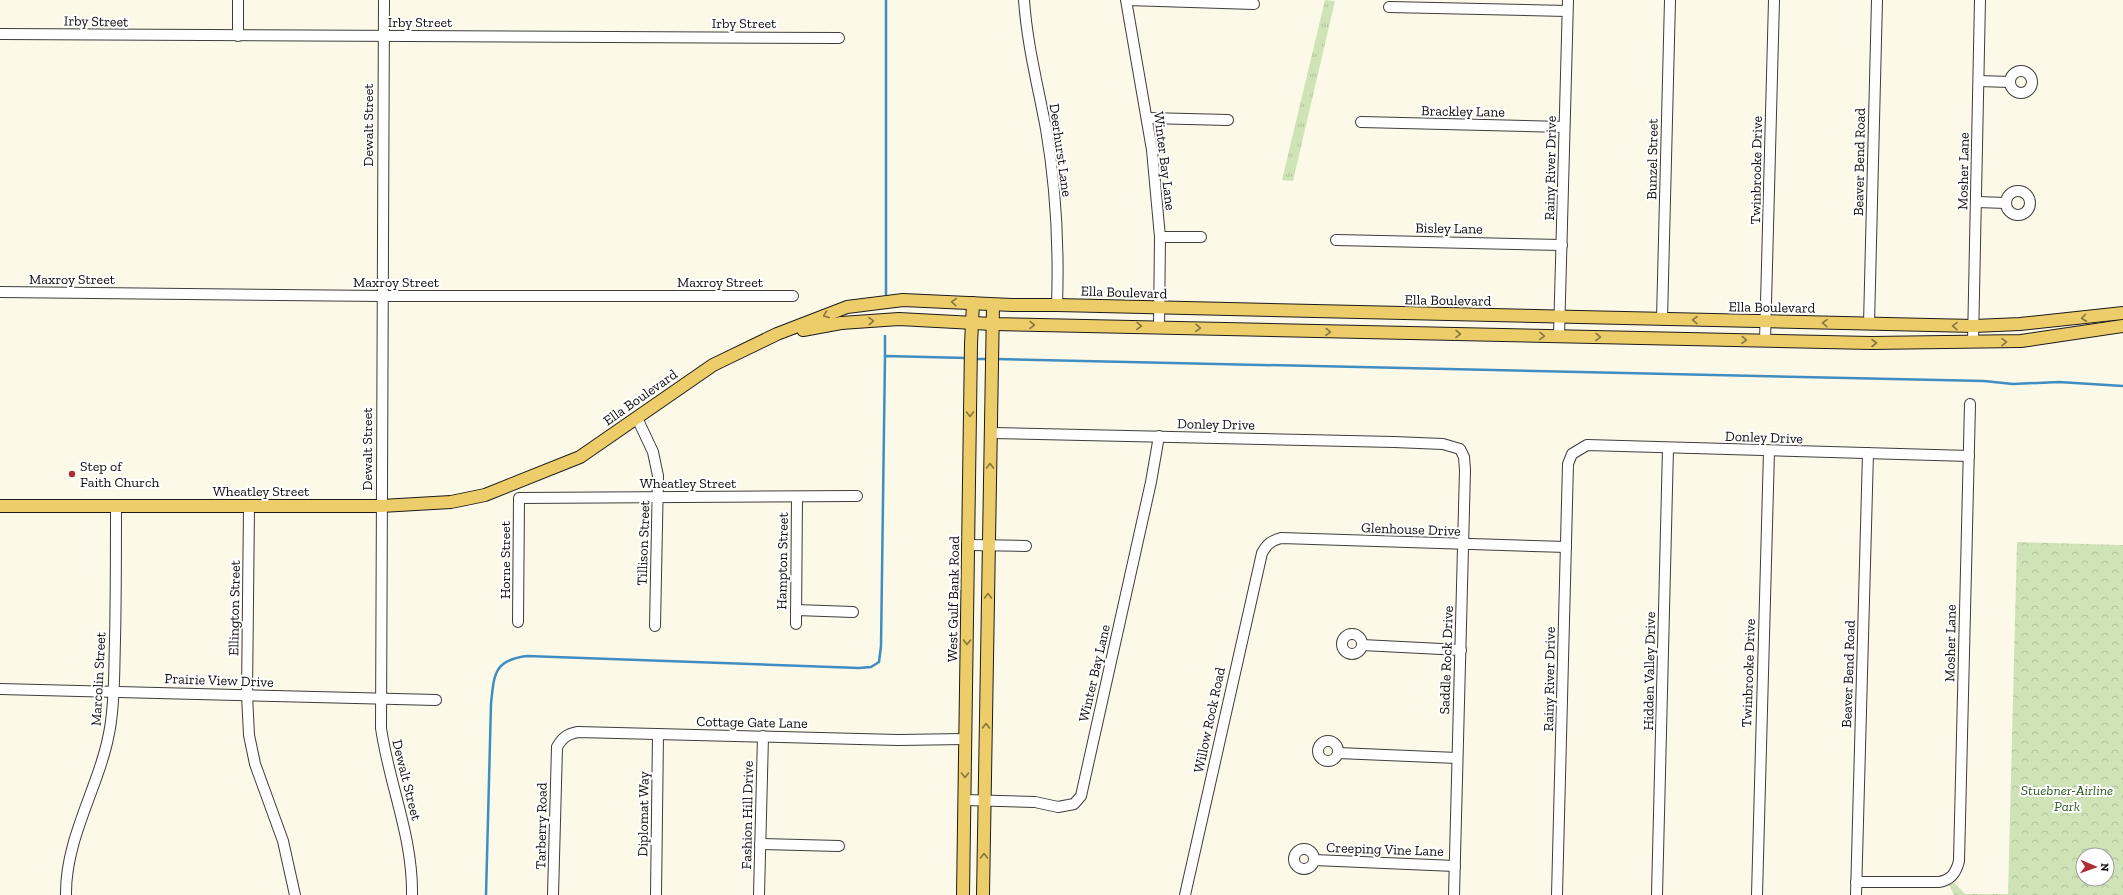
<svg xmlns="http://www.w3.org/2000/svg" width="2123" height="895" font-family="'Zilla Slab',serif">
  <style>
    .grass { fill: url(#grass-tufts) }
    .park { fill: url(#park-crowns); fill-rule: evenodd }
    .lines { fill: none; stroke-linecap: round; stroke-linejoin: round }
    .stream { stroke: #3f8dc1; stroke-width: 2.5 }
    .minor-casing { stroke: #3d3d3d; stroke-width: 12 }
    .major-casing { stroke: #1b1b1b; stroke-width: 14 }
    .minor { stroke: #fff; stroke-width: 10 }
    .major { stroke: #edcd69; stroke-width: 12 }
    .oneway { stroke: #87753e }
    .poi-dot { fill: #ad2f35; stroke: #fff; stroke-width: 1.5 }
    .labels { text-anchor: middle; stroke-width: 4; stroke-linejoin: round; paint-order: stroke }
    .street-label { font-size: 14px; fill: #0a0a0a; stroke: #fff }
    .poi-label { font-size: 14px; fill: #0a0a0a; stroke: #fff; text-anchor: start }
    .park-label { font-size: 14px; font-style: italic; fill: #2d5b21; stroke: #fff }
  </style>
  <defs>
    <pattern id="grass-tufts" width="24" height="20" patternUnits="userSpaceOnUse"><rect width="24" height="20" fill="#cee4b6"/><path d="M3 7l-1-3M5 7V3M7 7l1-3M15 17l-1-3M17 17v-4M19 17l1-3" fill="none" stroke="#b0c29b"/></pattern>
    <pattern id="park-crowns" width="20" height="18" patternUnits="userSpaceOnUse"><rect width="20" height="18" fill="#cee4b6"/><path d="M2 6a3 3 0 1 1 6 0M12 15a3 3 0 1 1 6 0" fill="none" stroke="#b0c29b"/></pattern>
  </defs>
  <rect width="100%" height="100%" fill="#fdf9e9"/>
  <polygon class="grass" points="1325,0 1335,1 1293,181 1282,180"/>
  <path class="park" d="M 2017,542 L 2123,545 L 2123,895 L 1954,895 L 1949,885 L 1954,882 L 1965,894 L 2008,894 ZM 2083,855 L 2107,855 L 2107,879 L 2083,879 Z"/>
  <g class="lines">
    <g class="stream">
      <polyline points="886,0 886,294"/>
      <polyline points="885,336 885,356"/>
      <polyline points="974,359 989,359"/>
      <polyline points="996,359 1984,381 2013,384 2059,382 2123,386"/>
      <path d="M 486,895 L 491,704 C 494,674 494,660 527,656 L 859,668 L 871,667 L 879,662 L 881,646 L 885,356 L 967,358"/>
    </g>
    <defs>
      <g id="minor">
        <polyline points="238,0 238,36"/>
        <path d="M 384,0 L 381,728 C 389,784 413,837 412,895"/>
        <path d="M 1024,0 C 1027,44 1038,86 1046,129 C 1056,187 1059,246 1057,305"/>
        <polyline points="1126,0 1152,150 1160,237 1159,327"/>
        <polyline points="1127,0 1254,4"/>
        <polyline points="1389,7 1567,11"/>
        <polyline points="0,34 839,38"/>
        <circle cx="2021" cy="82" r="11"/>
        <polyline points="1979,81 2010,82"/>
        <polyline points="1147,118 1228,120"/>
        <polyline points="1361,122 1564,127"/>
        <circle cx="2018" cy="203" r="12"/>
        <polyline points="1977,202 2006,203"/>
        <polyline points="1160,237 1201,237"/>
        <polyline points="1336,240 1562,245"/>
        <polyline points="0,292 381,296 793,296"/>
        <polyline points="1662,319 1670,0"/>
        <polyline points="1869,324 1877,0"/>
        <polyline points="1559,336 1568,0"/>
        <polyline points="1765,341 1774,0"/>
        <polyline points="1973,342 1980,0"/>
        <polyline points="637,418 653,452 658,476 655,626"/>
        <polyline points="991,433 1394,442 1443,444 1460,449 1464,457 1465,470 1454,895"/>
        <polyline points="249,506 247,695 249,735 255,764 283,841 295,895"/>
        <polyline points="969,545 1026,546"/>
        <polyline points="796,610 853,612"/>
        <polyline points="518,622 519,498 857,496"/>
        <polyline points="796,624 797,497"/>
        <circle cx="1352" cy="644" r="10"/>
        <polyline points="1362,645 1461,650"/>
        <polyline points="0,689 436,700"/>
        <circle cx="1328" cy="751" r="10"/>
        <polyline points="1338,753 1457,758"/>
        <polyline points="965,800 1035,802 1058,807 1074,804 1081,796 1151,482 1159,436"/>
        <polyline points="760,844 839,846"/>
        <circle cx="1304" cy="859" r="10"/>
        <polyline points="1314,860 1455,866"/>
        <path d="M 1856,882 L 1939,882 C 1951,880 1956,873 1959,861 L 1970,404"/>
        <path d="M 66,895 C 65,837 101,784 110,728 C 115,699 114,669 115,640 C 116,595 116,551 116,506"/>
        <path d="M 553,895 L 557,747 C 562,738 567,734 578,732 L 898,740 L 965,739"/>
        <polyline points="656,895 658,734"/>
        <polyline points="759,895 763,736"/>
        <path d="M 1185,895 L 1262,553 C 1267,544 1271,541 1281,538 L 1566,547"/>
        <polyline points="1557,895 1568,464 1572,454 1587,445 1969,456"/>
        <polyline points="1657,895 1668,448"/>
        <polyline points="1757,895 1769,451"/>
        <polyline points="1856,895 1868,453"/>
      </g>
      <g id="major">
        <polyline points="803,330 841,323 899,319 993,324 1871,343 2021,341 2123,326"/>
        <polyline points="0,506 381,506 451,502 485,495 580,457 713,365 777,334 847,307 903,300 1012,305 1057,305 1974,326 2020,324 2123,313"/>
        <polyline points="963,895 971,344 973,303"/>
        <polyline points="983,895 993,305"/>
      </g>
    </defs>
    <use href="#minor" class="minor-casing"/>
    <use href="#major" class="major-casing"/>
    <use href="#minor" class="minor"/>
    <use href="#major" class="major"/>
  </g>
  <defs><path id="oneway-chevron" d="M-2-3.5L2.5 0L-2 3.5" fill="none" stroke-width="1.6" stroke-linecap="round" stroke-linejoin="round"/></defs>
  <g class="oneway">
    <use href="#oneway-chevron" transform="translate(954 302) rotate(-177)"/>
    <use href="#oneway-chevron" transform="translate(826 315) rotate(159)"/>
    <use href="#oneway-chevron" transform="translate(2084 318) rotate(173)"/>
    <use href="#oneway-chevron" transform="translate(1695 320) rotate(-178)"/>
    <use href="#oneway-chevron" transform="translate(871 321) rotate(-4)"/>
    <use href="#oneway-chevron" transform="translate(1825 323) rotate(-179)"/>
    <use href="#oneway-chevron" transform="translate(1032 325) rotate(1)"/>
    <use href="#oneway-chevron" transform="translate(1139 326) rotate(1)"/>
    <use href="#oneway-chevron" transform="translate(1955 326) rotate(-179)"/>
    <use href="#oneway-chevron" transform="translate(1198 328) rotate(2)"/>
    <use href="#oneway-chevron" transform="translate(1328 332) rotate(2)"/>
    <use href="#oneway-chevron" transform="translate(1458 334) rotate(1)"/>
    <use href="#oneway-chevron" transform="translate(1542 336) rotate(1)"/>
    <use href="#oneway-chevron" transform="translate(1598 337) rotate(1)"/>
    <use href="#oneway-chevron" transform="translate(1744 340) rotate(2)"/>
    <use href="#oneway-chevron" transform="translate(2004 342) rotate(-1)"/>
    <use href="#oneway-chevron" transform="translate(1874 343)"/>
    <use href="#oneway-chevron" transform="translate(970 414) rotate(90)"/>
    <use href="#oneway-chevron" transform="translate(990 466) rotate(-89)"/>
    <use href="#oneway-chevron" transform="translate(988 596) rotate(-89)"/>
    <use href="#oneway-chevron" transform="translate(967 642) rotate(91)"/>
    <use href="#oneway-chevron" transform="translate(986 726) rotate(-89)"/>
    <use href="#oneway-chevron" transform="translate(965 775) rotate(90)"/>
    <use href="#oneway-chevron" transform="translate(984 856) rotate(-89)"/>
  </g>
  <circle class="poi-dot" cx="72" cy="474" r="4"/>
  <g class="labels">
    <g class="street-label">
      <text transform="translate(96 21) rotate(1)" y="5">Irby Street</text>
      <text x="420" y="27">Irby Street</text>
      <text x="744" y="28">Irby Street</text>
      <text transform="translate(1463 111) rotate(1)" y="5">Brackley Lane</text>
      <text transform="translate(368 125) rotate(-90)" y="5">Dewalt Street</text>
      <text transform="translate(1061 150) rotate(82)" y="5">Deerhurst Lane</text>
      <text transform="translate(1652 159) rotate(-89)" y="5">Bunzel Street</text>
      <text transform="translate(1165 161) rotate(83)" y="5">Winter Bay Lane</text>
      <text transform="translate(1859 162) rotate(-89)" y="5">Beaver Bend Road</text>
      <text transform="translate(1550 168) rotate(-89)" y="5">Rainy River Drive</text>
      <text transform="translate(1756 170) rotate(-89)" y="5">Twinbrooke Drive</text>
      <text transform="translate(1963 171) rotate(-89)" y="5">Mosher Lane</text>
      <text transform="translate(1449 228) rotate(1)" y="5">Bisley Lane</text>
      <text x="72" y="284">Maxroy Street</text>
      <text x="396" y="287">Maxroy Street</text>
      <text x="720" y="287">Maxroy Street</text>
      <text transform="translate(1124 292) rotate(2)" y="5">Ella Boulevard</text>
      <text transform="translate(1448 300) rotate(1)" y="5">Ella Boulevard</text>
      <text transform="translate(1772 307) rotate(1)" y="5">Ella Boulevard</text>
      <text transform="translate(640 397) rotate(-35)" y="5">Ella Boulevard</text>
      <text transform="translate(1216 424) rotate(1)" y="5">Donley Drive</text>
      <text transform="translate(1764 437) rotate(2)" y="5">Donley Drive</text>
      <text transform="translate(367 449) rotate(-90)" y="5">Dewalt Street</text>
      <text x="688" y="488">Wheatley Street</text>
      <text x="261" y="496">Wheatley Street</text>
      <text transform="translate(1411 529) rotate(2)" y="5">Glenhouse Drive</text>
      <text transform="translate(643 543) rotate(-88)" y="5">Tillison Street</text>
      <text transform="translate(505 560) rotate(-90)" y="5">Horne Street</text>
      <text transform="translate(782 561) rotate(-89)" y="5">Hampton Street</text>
      <text transform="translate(953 599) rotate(-89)" y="5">West Gulf Bank Road</text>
      <text transform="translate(234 608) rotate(-89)" y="5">Ellington Street</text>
      <text transform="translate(1950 643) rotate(-89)" y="5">Mosher Lane</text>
      <text transform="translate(1446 660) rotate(-88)" y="5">Saddle Rock Drive</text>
      <text transform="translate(1649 671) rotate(-89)" y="5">Hidden Valley Drive</text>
      <text transform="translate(1094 673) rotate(-77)" y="5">Winter Bay Lane</text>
      <text transform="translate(1748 673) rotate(-88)" y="5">Twinbrooke Drive</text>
      <text transform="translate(1848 674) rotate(-88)" y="5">Beaver Bend Road</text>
      <text transform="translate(98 679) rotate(-87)" y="5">Marcolin Street</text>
      <text transform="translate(1549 679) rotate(-89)" y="5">Rainy River Drive</text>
      <text transform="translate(219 680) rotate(2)" y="5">Prairie View Drive</text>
      <text transform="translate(1209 720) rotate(-78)" y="5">Willow Rock Road</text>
      <text transform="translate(752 722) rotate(1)" y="5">Cottage Gate Lane</text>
      <text transform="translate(407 780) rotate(76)" y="5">Dewalt Street</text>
      <text transform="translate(643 814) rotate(-89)" y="5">Diplomat Way</text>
      <text transform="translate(747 815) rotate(-89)" y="5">Fashion Hill Drive</text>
      <text transform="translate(541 826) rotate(-89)" y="5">Tarberry Road</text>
      <text transform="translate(1385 849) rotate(2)" y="5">Creeping Vine Lane</text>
    </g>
    <g class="poi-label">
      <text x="80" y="471">Step of<tspan x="80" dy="16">Faith Church</tspan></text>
    </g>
    <g class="park-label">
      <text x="2067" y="795">Stuebner-Airline<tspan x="2067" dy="16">Park</tspan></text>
    </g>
  </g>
  <g transform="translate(2095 867) rotate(92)"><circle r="19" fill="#ffffff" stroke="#9d9d9d"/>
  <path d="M0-3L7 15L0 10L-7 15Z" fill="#ad2f35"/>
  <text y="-6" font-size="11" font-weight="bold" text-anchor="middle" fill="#0a0a0a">N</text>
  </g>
</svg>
